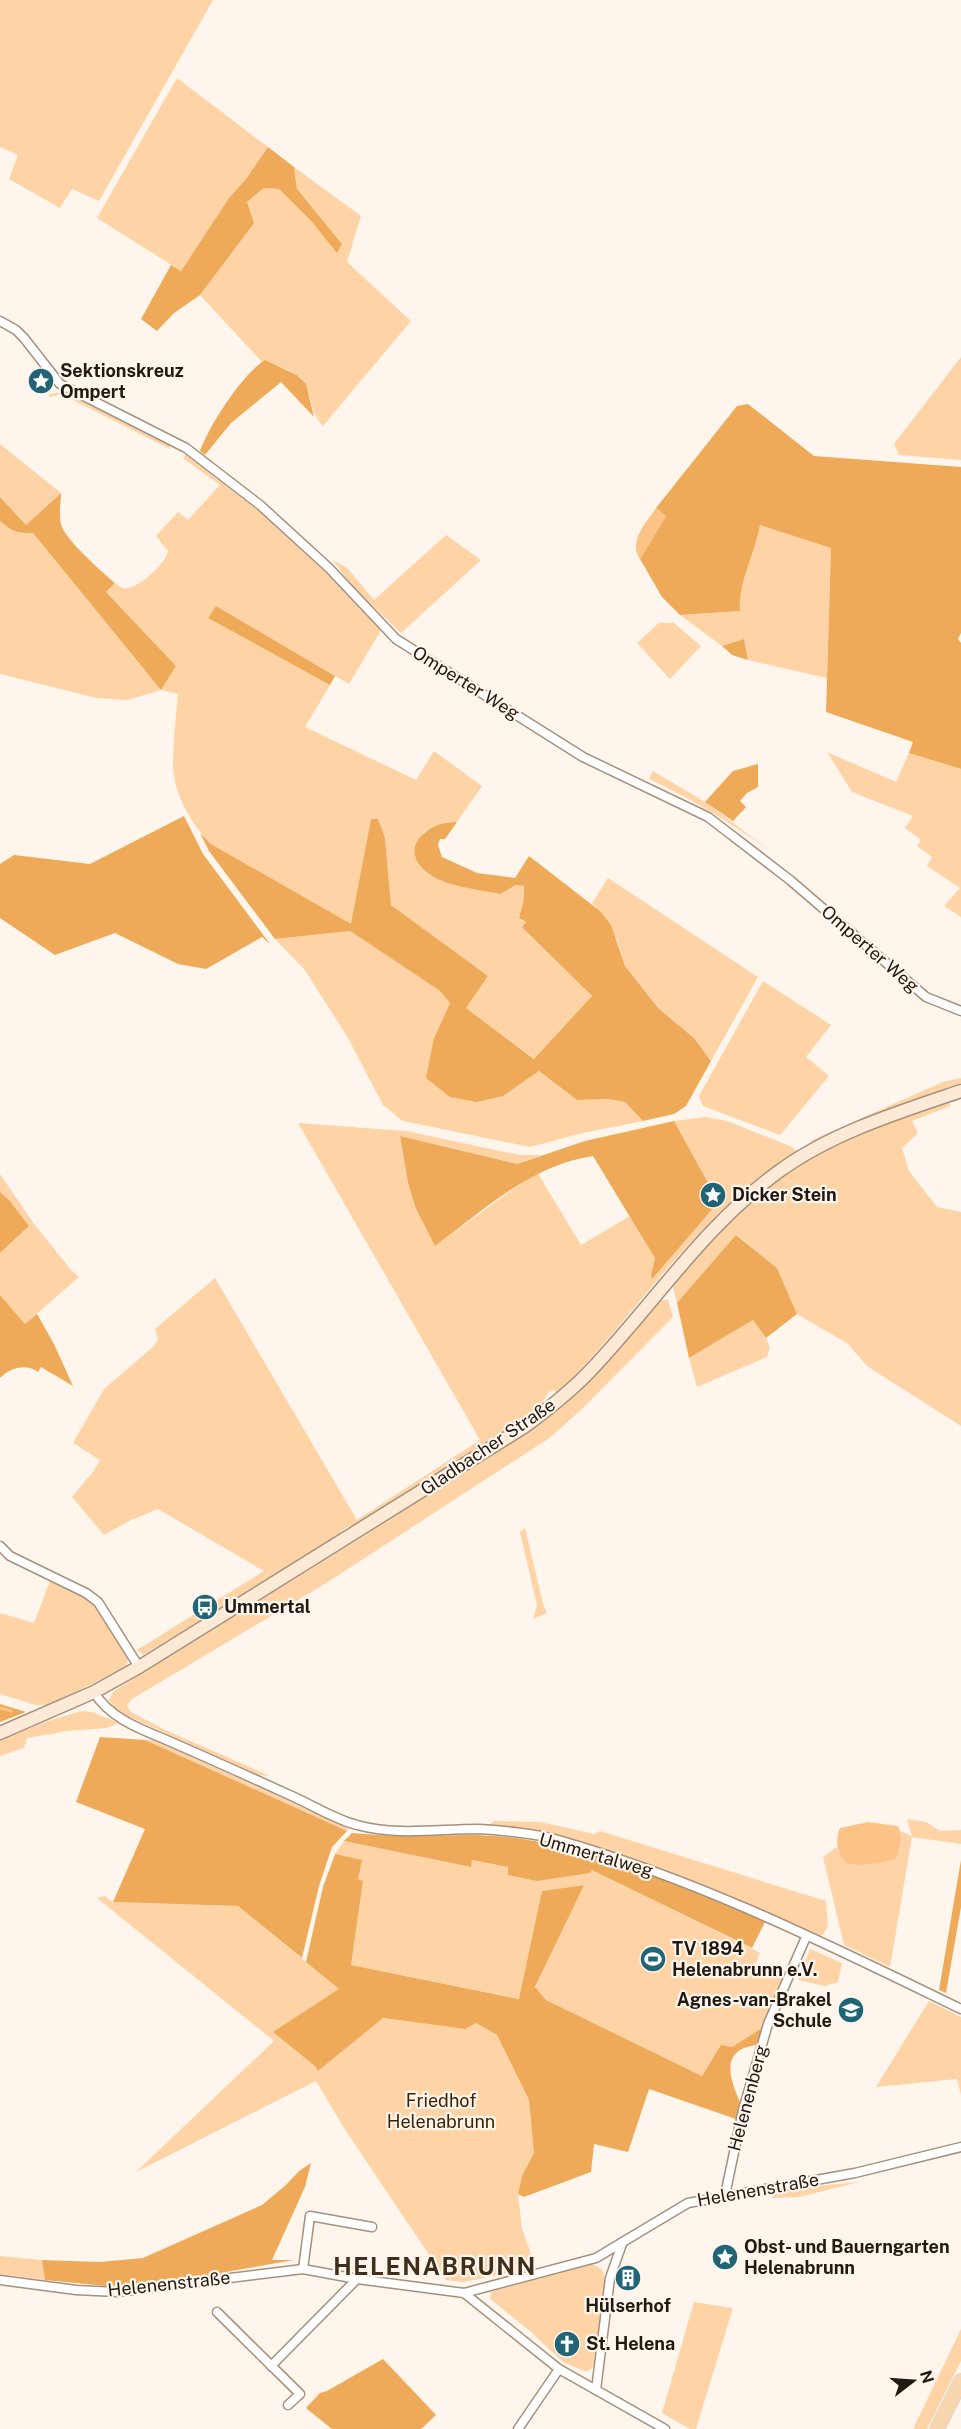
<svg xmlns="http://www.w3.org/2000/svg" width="961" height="2429" font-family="'Public Sans',sans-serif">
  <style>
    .green { fill: #fed4a7 }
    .forest { fill: #eeaa58 }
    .water { fill: #fbc385 }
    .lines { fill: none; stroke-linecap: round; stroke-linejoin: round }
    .stream { stroke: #fbc385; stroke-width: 3 }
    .minor-casing { stroke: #a5917c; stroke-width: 11 }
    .secondary-casing { stroke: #a5917c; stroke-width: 15 }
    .primary-casing { stroke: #d7d6d4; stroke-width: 16 }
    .minor { stroke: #fff; stroke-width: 8 }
    .secondary { stroke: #fcead6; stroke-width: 12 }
    .primary { stroke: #f9d6ad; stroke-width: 14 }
    .labels { text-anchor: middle; stroke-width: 4.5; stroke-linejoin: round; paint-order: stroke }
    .poi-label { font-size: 18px; font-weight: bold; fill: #211a12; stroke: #fef5ec; text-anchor: start }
    .street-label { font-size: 18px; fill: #211a12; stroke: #fef5ec }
    .park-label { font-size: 18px; fill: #3d2300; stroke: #fef5ec }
    .district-label { font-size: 24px; font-weight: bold; letter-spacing: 1.5px; fill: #3e2e1b; stroke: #fef5ec }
  </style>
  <rect width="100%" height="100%" fill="#fef5ec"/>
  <g class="green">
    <polygon points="0,0 213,0 99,201 72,189 60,208 9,179 18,155 0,147"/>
    <polygon points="177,78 268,147 246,179 229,198 181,271 97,218"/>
    <path d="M 294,167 L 361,216 L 347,262 L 411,321 L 323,426 C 307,409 313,386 297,375 C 288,369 275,365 265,361 L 262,362 L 200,295 L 206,288 L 247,202 L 264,188 L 279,189 L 312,222 L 337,252 L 342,244 L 297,189 Z"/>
    <polygon points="961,357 961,460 899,455 894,444"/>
    <polygon points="62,392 169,445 170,449 61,394 50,397 49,394"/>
    <polygon points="0,444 61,493 26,525 0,497"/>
    <path d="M 186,455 L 291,536 L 381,630 L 349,684 L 216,606 L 208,618 L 330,685 L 305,727 L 416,780 L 434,751 L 482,786 L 457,822 L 447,822 L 423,832 L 430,875 L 448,882 L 500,894 L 516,885 L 524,886 L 524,899 L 519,918 L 526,922 L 523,927 L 592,996 L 535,1059 L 466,1008 L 488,976 L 391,905 L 385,838 L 378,819 L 371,819 L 352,925 L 211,844 C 192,825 173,793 173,765 C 173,742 176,717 178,694 L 161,690 L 128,700 L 97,698 L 0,674 L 0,521 C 11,531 18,535 33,533 L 161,690 L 176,666 L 106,592 L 115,583 C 119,586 123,590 128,588 C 141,586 166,563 168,551 L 156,536 L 178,512 L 188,520 L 220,485 L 183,458 Z"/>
    <path d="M 760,525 L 831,548 L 827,678 L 748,660 L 744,639 L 722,646 L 680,615 L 740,611 C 738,582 755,554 760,525 Z"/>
    <polygon points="446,535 481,560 401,633 352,586 333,560 347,568 374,600"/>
    <polygon points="659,623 674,623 701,646 670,679 637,643"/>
    <polygon points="827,752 896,782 909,753 961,769 961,917 944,906 960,888 927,866 932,857 917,846 921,840 905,828 913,816 852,792"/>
    <path d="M 653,771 L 705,802 L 780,858 C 738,827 696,801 649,779 Z"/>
    <polygon points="608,878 758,977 711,1061 694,1038 658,1008 625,966 617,940 600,911 592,903"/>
    <path d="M 350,931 L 440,991 L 450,1003 L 434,1038 L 503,1096 L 539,1071 L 577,1100 L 609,1099 L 625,1102 L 643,1121 L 583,1133 L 530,1147 L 403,1121 C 396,1117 391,1110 383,1105 L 347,1036 L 304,969 L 275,939 Z"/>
    <polygon points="763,981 831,1025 806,1057 829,1076 780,1135 703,1106 699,1096"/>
    <polygon points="961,1078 961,1083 895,1107 819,1142 810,1141 943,1082"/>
    <path d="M 949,1101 L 950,1106 L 912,1121 L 918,1133 L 902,1148 L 909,1171 L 937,1207 L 961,1212 L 961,1426 L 867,1366 L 848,1344 L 797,1314 L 777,1268 L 737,1235 L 677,1303 L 672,1282 C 708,1242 745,1202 789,1172 C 838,1139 895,1120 949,1101 Z"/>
    <path d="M 706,1117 L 727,1121 L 790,1146 L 798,1151 C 766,1175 734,1198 706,1227 C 653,1280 611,1341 557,1394 L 554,1390 L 549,1392 L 539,1407 L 498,1438 L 353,1528 L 349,1526 L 340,1532 L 339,1538 L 143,1655 L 137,1650 L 264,1571 L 158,1509 L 129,1521 L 104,1535 L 72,1497 L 93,1472 L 100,1460 L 73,1443 L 104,1389 L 154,1346 L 158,1339 L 155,1329 L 215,1278 L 357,1520 L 480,1440 L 298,1123 L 406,1131 L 520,1155 L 541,1155 L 517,1164 L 400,1136 L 408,1183 L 416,1209 L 435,1246 L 537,1172 L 581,1245 L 630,1216 L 655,1258 L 651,1275 L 712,1190 L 674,1121 Z"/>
    <polygon points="0,1174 34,1224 72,1271 79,1277 25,1324 0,1295 0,1253 29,1226 10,1201 0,1192"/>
    <polygon points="659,1300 668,1300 673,1317 585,1406 551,1437 323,1585 132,1699 127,1705 131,1712 163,1729 270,1776 259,1775 123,1714 115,1708 109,1700 114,1691 361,1538 493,1454 549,1415 599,1371"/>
    <polygon points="753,1320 766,1338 770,1348 767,1357 697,1387 689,1358"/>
    <polygon points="525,1528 543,1604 547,1613 533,1619 537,1605 520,1532"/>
    <polygon points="50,1581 87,1597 92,1601 128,1657 127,1666 50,1705 35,1705 0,1694 0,1613 34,1623"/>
    <polygon points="81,1711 92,1712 119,1723 107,1728 68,1731 27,1738 24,1748 0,1756 0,1740 48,1721"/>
    <polygon points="145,1740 155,1740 348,1828 347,1831 328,1824"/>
    <polygon points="907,1819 926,1822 940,1831 961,1830 961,1844 912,1837 890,1967 844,1945 823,1857 837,1847 843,1861 900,1851 900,1831 912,1836"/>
    <path d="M 494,1821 L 541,1822 L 594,1834 L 600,1831 L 826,1901 L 828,1926 L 823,1935 L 818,1935 C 799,1929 782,1918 763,1911 C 671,1874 589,1837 489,1825 Z"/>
    <polygon points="344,1841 471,1867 472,1860 509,1867 508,1875 592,1869 760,1953 755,1965 782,1978 762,2028 732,2047 721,2046 702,2076 546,2000 535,1988 583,1885 542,1891 520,1999 351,1965 363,1881 358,1880 335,1854"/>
    <polygon points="105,1896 113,1902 238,1906 339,1989 315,2066 318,2071 382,2018 465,2029 476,2023 497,2035 529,2100 534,2153 522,2176 518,2194 522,2229 536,2267 464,2282 446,2280 344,2128 316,2081 136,2172 274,2041 97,1898"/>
    <polygon points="810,1949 842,1963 838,1982 825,1986 798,1980"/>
    <polygon points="929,2001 961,2017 961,2095 957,2079 876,2087"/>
    <polygon points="859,2182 799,2197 772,2198 773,2194 799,2188"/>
    <polygon points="0,2256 42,2260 45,2280 0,2274"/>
    <path d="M 592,2264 C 596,2266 601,2268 603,2272 C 609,2286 596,2349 593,2367 L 587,2372 L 563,2362 L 530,2331 L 490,2299 L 491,2292 Z"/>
    <polygon points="694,2302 733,2308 696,2429 690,2429 662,2413"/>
    <polygon points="961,2329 961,2361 927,2429 913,2429"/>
  </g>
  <g class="forest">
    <polygon points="268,147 294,167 297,189 342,244 337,253 312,222 279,189 264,188 247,202 254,223 200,295 174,313 157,331 141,319 171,265 181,271 229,198 246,179"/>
    <path d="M 265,360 L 297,375 L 306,384 L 314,417 L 281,382 L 231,423 L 205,455 L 200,451 C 209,426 242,374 265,360 Z"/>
    <path d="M 748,404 L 814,456 L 961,467 L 961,633 L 958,639 L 961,643 L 961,769 L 909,753 L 913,742 L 826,712 L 831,548 L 760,525 C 755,554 738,582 740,611 L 680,615 L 662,597 L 640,559 L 666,516 L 656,508 L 737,406 Z"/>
    <path d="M 61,493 C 61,504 58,517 62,527 C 68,542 102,572 115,583 L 106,592 L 176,666 L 161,690 L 33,533 C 18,534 11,531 0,521 L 0,497 L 26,525 Z"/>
    <polygon points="216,606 335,676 330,685 208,618"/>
    <polygon points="744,639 748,660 732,655 722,646"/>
    <polygon points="758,764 758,787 747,793 740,801 746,807 733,821 705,802 733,771"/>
    <polygon points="184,816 203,854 270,944 262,937 206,969 178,964 115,933 55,955 0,918 0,864 14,855 90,864"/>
    <path d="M 371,819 L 378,819 L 385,838 L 391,905 L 488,976 L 466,1008 L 534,1059 L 592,996 L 522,927 L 526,922 L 519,918 L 524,899 L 524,886 L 516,885 L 500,894 C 478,889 446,887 428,873 C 396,849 427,821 457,822 L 445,839 L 440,839 L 438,845 L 442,857 L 477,873 L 515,878 L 529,856 L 600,911 L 611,925 L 625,966 L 658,1008 L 694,1038 L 711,1061 L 686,1106 L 674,1114 L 643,1121 L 625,1102 L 608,1099 L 577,1100 L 539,1071 L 503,1096 L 477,1102 L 450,1097 L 426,1078 L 434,1038 L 450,1003 L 440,991 L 350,931 L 275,939 L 209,851 L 200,833 L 211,844 L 351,924 Z"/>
    <path d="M 674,1121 L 712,1190 L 715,1206 L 652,1279 L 651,1275 L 655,1258 L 593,1156 C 531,1165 484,1210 435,1246 L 416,1209 L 408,1183 L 400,1136 L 517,1164 L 585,1141 Z"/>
    <polygon points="0,1192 10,1201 29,1226 0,1253"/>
    <polygon points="736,1235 777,1268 797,1314 766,1338 753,1320 689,1358 677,1303"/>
    <path d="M 0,1295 L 25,1324 L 37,1314 L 54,1344 L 73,1386 L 41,1367 L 38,1372 C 25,1363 10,1368 0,1378 Z"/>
    <polygon points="0,1704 26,1712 0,1722"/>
    <polygon points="100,1737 145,1740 347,1831 332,1847 319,1886 302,1958 238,1906 113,1902 145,1829 76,1802"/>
    <path d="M 352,1833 C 370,1834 388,1836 407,1836 C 440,1836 473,1833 507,1837 C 591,1847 689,1885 765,1922 L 752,1948 L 592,1870 L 590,1873 L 537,1881 L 508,1875 L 508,1867 L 472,1860 L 471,1867 L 344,1841 Z"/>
    <path d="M 335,1854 L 362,1860 L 358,1879 L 363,1881 L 351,1965 L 519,1999 L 542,1891 L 584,1885 L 535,1987 L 546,2000 L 702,2076 L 721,2045 L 732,2047 L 762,2028 L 757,2045 C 720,2049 729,2078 740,2102 L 736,2119 L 649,2089 L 628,2152 L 594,2144 L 591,2172 L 524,2197 L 518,2194 L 522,2176 L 534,2153 L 529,2100 L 497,2035 L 476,2023 L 465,2029 L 383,2018 L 318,2071 L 315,2066 L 273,2032 L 339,1989 L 306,1962 L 323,1887 Z"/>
    <polygon points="961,1860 961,1907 946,1993 939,1990"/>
    <polygon points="311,2163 305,2187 272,2260 294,2260 158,2284 106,2286 45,2280 42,2260 100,2262 143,2258 262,2205 286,2185 299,2171"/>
    <polygon points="383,2359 436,2415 421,2429 332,2429 306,2408 320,2393 327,2391"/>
  </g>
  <g class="water">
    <path d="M 656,508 L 666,516 L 640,559 C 628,541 646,523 656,508 Z"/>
    <path d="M 868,1822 L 898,1826 C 903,1836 901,1850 895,1859 C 885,1862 851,1869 843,1860 C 841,1858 840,1854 839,1851 C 836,1844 837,1834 840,1828 Z"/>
  </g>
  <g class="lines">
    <polyline class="stream" points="0,1708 11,1711"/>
    <defs>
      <g id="minor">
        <polyline points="0,321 16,330 24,338 60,384 186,448 260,505 329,568 396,639 583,757 708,817 790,880 926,997 961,1011"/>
        <polyline points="0,1546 10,1556 86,1593 98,1602 139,1667"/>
        <path d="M 94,1692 C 108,1716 137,1728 162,1738 C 206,1757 250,1777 294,1797 C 314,1806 336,1820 357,1825 C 397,1836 437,1829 479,1829 C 499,1830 536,1834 555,1839 C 697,1879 829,1945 961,2009"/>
        <polyline points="725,2195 743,2110 768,2024 806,1937"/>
        <polyline points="303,2269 310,2216 372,2227"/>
        <polyline points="0,2280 76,2290 117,2292 303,2269 357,2279 464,2293 596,2258 688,2203 855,2173 961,2147"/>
        <polyline points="464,2293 559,2369 665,2429"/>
        <polyline points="217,2312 300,2394 288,2405"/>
        <polyline points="271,2366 357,2279"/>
        <polyline points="596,2390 610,2278 622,2244"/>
        <polyline points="518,2429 559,2369"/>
      </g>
      <path id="secondary" d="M 0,1733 L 94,1692 L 139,1667 L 524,1427 C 547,1410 570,1392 590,1371 C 653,1305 703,1227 778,1172 C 831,1133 899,1112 961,1091"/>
      <polyline id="primary" points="937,2429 961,2381"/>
    </defs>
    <use href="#minor" class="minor-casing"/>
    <use href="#secondary" class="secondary-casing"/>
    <use href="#primary" class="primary-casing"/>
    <use href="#minor" class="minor"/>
    <use href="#secondary" class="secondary"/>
    <use href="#primary" class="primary"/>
  </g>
  <defs>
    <symbol id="sight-disc" viewBox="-11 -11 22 22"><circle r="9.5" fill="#206476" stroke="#fef5ec"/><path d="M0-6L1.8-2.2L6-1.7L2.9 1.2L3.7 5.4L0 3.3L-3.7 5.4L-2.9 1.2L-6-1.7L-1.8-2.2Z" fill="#fff"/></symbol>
    <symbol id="bus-disc" viewBox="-11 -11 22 22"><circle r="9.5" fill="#206476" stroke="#fef5ec"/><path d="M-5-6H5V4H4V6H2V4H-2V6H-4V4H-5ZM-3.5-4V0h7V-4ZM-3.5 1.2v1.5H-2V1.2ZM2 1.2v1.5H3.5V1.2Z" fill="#fff"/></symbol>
    <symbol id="stadium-disc" viewBox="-11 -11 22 22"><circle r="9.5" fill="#206476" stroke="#fef5ec"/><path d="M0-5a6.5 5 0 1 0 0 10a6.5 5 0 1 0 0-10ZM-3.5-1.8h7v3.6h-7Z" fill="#fff"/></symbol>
    <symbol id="school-disc" viewBox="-11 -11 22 22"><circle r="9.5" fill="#206476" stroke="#fef5ec"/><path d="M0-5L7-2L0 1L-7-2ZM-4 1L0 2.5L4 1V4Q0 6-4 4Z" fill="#fff"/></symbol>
    <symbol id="building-disc" viewBox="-11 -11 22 22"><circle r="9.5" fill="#206476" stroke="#fef5ec"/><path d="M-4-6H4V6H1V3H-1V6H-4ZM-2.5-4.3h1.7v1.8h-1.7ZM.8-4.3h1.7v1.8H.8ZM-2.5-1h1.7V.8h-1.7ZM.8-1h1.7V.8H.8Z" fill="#fff"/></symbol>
    <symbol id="church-disc" viewBox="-11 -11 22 22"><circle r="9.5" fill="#206476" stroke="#fef5ec"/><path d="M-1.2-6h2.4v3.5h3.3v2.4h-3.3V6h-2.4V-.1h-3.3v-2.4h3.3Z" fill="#fff"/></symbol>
  </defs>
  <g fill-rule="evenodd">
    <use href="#sight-disc" x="26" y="366" width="30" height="30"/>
    <use href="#sight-disc" x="698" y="1180" width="30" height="30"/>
    <use href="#bus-disc" x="190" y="1592" width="30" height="30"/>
    <use href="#stadium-disc" x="638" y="1944" width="30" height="30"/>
    <use href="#school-disc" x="836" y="1995" width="30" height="30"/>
    <use href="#sight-disc" x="710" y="2242" width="30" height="30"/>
    <use href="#building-disc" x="613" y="2263" width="30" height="30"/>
    <use href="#church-disc" x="552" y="2329" width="30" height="30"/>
  </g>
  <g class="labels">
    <g class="poi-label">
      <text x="60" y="377">Sektionskreuz<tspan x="60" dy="21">Ompert</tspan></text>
      <text x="732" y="1201">Dicker Stein</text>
      <text x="224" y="1613">Ummertal</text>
      <text x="672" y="1955">TV 1894<tspan x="672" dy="21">Helenabrunn e.V.</tspan></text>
      <text x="832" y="2006" text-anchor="end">Agnes-van-Brakel<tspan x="832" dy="21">Schule</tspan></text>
      <text x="744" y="2253">Obst- und Bauerngarten<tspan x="744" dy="21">Helenabrunn</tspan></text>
      <text x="628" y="2312" text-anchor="middle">Hülserhof</text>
      <text x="586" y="2350">St. Helena</text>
    </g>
    <g class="street-label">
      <text transform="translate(466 683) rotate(32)" y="6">Omperter Weg</text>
      <text transform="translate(870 949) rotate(41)" y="6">Omperter Weg</text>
      <text transform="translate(488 1447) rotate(-34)" y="6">Gladbacher Straße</text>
      <text transform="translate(596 1855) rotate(16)" y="6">Ummertalweg</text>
      <text transform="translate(748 2098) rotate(-75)" y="6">Helenenberg</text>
      <text transform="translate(758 2190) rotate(-10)" y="6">Helenenstraße</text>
      <text transform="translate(169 2284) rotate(-6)" y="6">Helenenstraße</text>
    </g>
    <g class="park-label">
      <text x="441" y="2107">Friedhof<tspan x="441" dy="21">Helenabrunn</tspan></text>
    </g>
    <g class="district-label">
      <text x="435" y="2275">HELENABRUNN</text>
    </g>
  </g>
  <g transform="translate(913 2381) rotate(73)" stroke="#fef5ec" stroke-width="4.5" paint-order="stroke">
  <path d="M0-4.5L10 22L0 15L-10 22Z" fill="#211a12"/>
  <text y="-9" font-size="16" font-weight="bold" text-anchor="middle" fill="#211a12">N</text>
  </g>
</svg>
